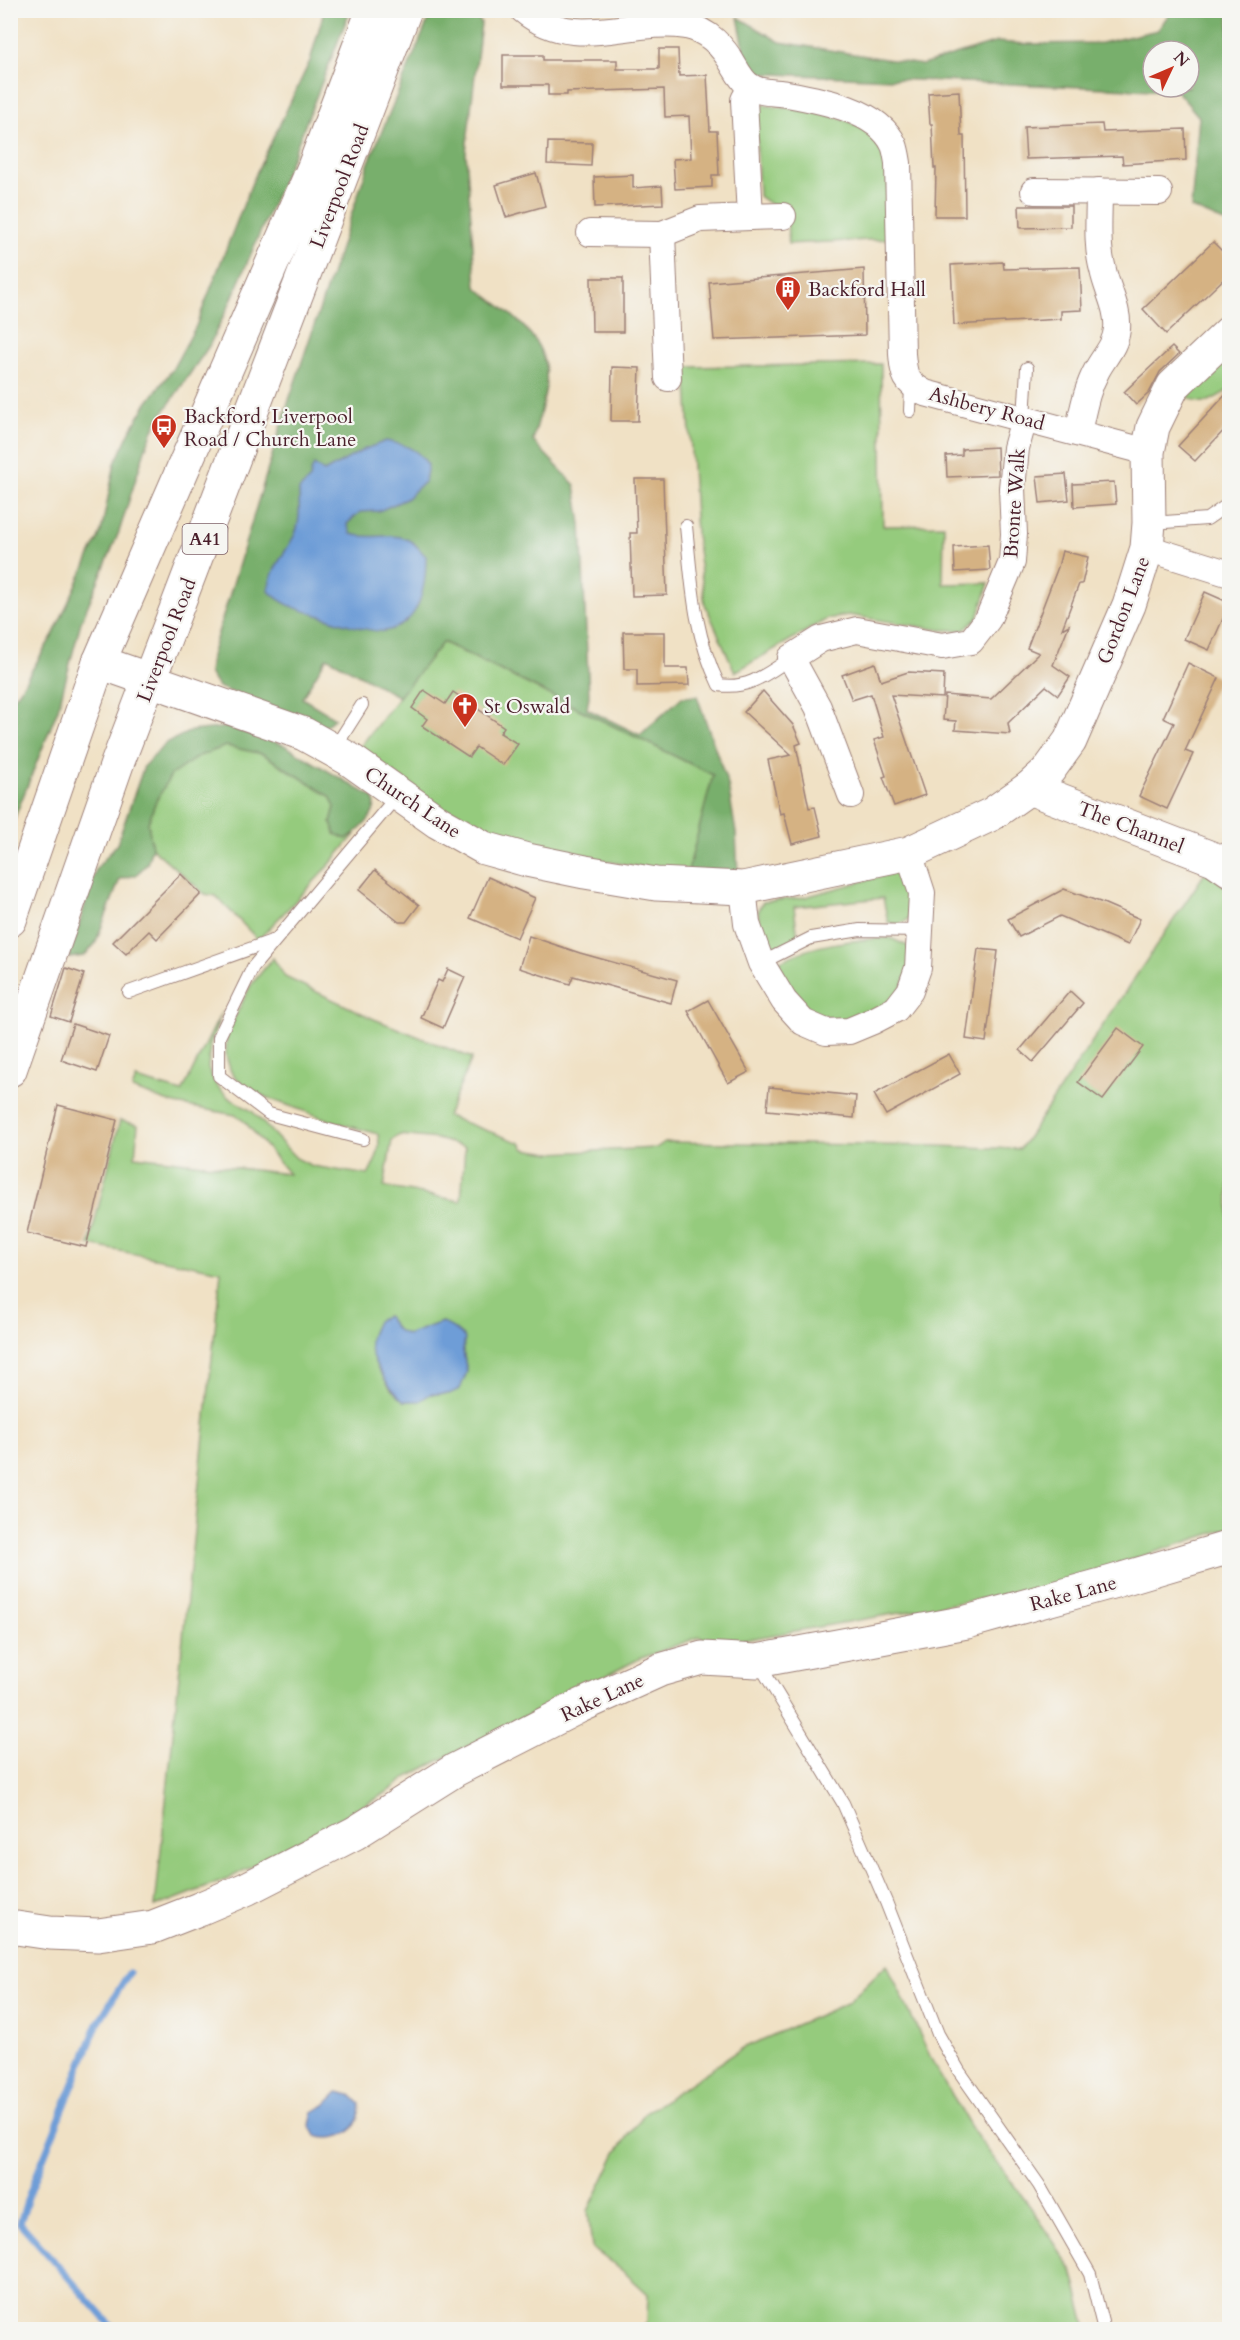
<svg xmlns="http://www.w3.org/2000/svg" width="1240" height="2340" font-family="Cardo,serif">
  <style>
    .green { fill: #95cb7d; stroke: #707554; stroke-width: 1.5; fill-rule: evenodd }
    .forest { fill: #78af6c; stroke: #61674c; stroke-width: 1.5; fill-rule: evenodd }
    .water { fill: #6e9dd7; stroke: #5c5e81; stroke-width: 1.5 }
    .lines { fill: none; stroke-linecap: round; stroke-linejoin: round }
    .stream { stroke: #6e9dd7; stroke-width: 7 }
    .building { fill: #d5b283 }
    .lane-casing { stroke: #9d8078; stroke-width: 14 }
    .street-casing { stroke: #9d8078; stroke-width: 28 }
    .secondary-casing { stroke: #9d8078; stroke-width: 35 }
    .highway-casing { stroke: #9d8078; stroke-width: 35 }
    .lane { stroke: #fff; stroke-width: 12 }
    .street { stroke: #fff; stroke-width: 26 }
    .secondary { stroke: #fff; stroke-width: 33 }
    .highway { stroke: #fff; stroke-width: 33 }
    .labels { text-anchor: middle; stroke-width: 4.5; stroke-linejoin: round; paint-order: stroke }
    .shield { fill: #f6f6f2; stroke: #7e6067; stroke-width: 1.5 }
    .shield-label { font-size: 18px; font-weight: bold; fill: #4a1f2b }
    .street-label { font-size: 20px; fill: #4a1f2b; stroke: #f6f6f2 }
    .poi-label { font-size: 20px; fill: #4a1f2b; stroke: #f6f6f2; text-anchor: start }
  </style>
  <rect width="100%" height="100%" fill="#f6f6f2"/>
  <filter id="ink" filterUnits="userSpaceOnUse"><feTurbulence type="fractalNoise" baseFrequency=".0167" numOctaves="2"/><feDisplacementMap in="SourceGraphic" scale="12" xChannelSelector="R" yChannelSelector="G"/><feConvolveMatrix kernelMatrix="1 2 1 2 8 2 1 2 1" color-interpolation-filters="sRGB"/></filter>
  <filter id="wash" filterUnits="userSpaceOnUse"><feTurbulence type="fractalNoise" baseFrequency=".008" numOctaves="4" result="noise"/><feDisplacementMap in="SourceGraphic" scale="24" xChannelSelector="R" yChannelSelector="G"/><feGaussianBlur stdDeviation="1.35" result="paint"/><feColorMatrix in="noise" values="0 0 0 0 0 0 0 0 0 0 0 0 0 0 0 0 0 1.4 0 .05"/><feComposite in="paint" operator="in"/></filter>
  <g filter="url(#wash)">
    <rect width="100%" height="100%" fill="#f0e1c5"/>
    <g class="green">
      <path d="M 755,104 C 793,110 872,111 885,156 C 890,175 888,217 889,239 L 788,244 L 787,205 L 770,204 L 759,196 Z"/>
      <path d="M 1229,345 L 1229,390 C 1212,399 1205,409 1187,396 L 1185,387 Z"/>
      <polygon points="881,364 883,526 944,525 943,584 989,583 978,618 964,630 941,630 848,615 827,619 735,672 705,604 696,534 686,367"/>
      <polygon points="442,642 713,775 687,875 588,858 474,831 359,748"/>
      <polygon points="226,746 263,754 330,796 335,807 331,822 346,839 356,833 326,869 258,940 216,896 205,894 152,848 148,823 155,803 171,775 199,756"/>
      <path d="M 1207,870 L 1229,889 L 1229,1528 L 1044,1588 L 721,1644 L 699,1637 L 639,1659 L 411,1775 L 384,1794 L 228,1879 L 155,1907 L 221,1271 L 89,1245 L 120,1120 L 138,1125 L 135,1156 L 289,1174 L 245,1122 L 235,1115 L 175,1104 L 132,1089 L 136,1079 L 182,1092 L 222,1011 L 210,1045 L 208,1068 L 216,1085 L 229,1098 L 252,1111 L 296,1158 L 312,1166 L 368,1175 C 376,1161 381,1149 378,1134 L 335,1122 L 273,1100 L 246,1088 L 231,1072 L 226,1056 L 227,1033 L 251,985 L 273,958 L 285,977 L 374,1019 L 472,1058 L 447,1116 L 521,1143 L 525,1149 L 551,1153 L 656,1148 L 665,1142 L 936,1146 L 1020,1149 ZM 400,1135 L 437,1139 L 465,1147 L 461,1201 L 384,1187 L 392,1140 ZM 387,1316 L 397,1330 L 407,1335 L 442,1322 L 463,1351 L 467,1372 L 449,1394 L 430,1394 L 419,1401 L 404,1401 L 391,1389 L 376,1365 Z"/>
      <path d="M 896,872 L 909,883 L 912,915 C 906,923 898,926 888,922 L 883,898 L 794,907 L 798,939 L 774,949 L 762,948 L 758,910 L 763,902 L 805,897 Z"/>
      <path d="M 890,938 L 908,946 L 914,955 L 898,997 L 855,1021 L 819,1021 L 794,998 L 778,968 L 779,962 C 813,943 853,940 890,938 Z"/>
      <polygon points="887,1964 936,2069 974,2132 1035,2213 1072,2270 1087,2329 642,2329 647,2322 648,2294 624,2272 592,2248 588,2211 616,2153 644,2114 743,2048 847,2003"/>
    </g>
    <g class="forest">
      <polygon points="324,11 350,11 294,153 230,303 209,346 156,423 145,450 119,532 81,622 58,709 11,827 11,701 20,690 53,635 101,532 115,463 130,431 147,403 172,370 196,326 253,180 310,61"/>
      <path d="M 432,11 L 472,11 L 481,23 L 466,152 L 476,287 C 509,314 551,337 546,386 C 544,404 537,423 533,441 L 575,485 L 581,524 L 589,696 L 587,709 L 640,735 L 682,697 L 697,696 L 728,785 L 736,833 L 738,876 L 687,875 L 713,775 L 443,642 L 399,697 L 327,657 L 302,698 L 335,718 L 324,727 L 218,687 L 209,673 L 211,656 L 287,406 L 369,162 Z"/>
      <path d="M 1171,11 L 1229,11 L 1229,224 L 1191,208 L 1199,117 L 1177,91 L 749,73 L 738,17 L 780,42 L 922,65 L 997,42 L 1028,44 L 1101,43 L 1158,30 ZM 1153,51 L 1189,51 L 1189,87 L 1153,87 Z"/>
      <path d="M 228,727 L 284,745 L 374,798 C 379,815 359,831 346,839 L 335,834 L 331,822 L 335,807 L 330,796 L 263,754 L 226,746 L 199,756 L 171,775 L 155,803 L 148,823 L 152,848 L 147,864 L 136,875 L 120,879 L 95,944 L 84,956 L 69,958 L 96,869 L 117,844 L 144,766 L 166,743 L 191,731 Z"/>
    </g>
    <g class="water">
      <path d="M 386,441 C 405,445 417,448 428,465 L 425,481 L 406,499 L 379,511 L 360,512 L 347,524 L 351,534 C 371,541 396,530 412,542 C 417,545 421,552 426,556 C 426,586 421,625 385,631 C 373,633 334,621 321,616 C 302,610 282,606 268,590 C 271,569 284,555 294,536 C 301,522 299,505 299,490 L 310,479 L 311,472 L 314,465 L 324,472 L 365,449 Z"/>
      <path d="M 387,1316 L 397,1330 L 407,1335 L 442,1322 L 453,1328 L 465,1338 L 463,1351 L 467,1372 L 460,1389 L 449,1394 L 430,1394 L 420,1401 L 404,1401 C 390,1389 367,1358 370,1339 C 371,1333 375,1326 377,1321 Z"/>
      <path d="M 338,2092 L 351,2095 L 360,2104 C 359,2109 360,2115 358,2119 C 353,2136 331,2141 316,2136 L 310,2125 L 313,2112 L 325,2105 Z"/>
    </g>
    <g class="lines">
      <polyline class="stream" points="115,2330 20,2223 29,2194 98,2023 129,1973"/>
    </g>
    <g id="blocks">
      <g class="building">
        <polygon points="659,49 678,49 679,76 707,75 710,131 717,131 719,175 712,175 712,187 675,189 673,159 691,158 689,116 665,117 664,89 567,92 567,95 548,95 548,85 503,85 503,55 543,55 543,60 617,60 617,69 659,69"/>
        <polygon points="959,91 961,136 964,136 965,216 935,216 936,168 934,168 932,124 930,124 928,93"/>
        <polygon points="1102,124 1103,132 1185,129 1186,160 1123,164 1122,156 1026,159 1024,127"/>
        <polygon points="548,142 592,143 591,166 547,164"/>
        <polygon points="536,173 545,206 506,217 496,185"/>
        <polygon points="633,175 633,188 662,186 663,204 595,207 594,177"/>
        <polygon points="1019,206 1071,206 1071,227 1020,228"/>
        <polygon points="1213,242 1230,259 1230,273 1166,334 1143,309"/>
        <polygon points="1003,262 1004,269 1080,267 1082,310 1061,311 1061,319 954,325 951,265"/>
        <polygon points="864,269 865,335 714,340 709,282"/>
        <polygon points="591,278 623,278 623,332 592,332"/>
        <polygon points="1172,347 1179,354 1160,372 1149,393 1136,405 1124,392"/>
        <polygon points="612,367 640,368 638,421 611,421"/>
        <polygon points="1230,390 1230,424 1195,461 1178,446"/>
        <polygon points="997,447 998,475 947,477 946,456 962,455 962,449"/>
        <polygon points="1066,474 1069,500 1040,503 1037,476"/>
        <polygon points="635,479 663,479 667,595 632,596 630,533 637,533"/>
        <polygon points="1114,482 1116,504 1074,507 1073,484"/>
        <polygon points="988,545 990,570 955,572 954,547"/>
        <polygon points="1062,551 1088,557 1082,584 1079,584 1062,629 1069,625 1053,665 1070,677 1058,695 1046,686 1008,723 1010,734 955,730 956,721 943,720 945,695 991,699 1039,653 1027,648 1058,567"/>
        <polygon points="1205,592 1230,603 1209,650 1184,639"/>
        <polygon points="623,632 665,632 665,668 688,668 689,685 637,686 637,669 624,669"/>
        <polygon points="875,663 881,681 908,672 944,674 943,698 891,695 925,795 894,806 883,777 886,776 874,740 884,737 871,694 852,700 842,675"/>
        <polygon points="1188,663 1219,678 1185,751 1193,754 1167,809 1139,796 1174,723 1163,718"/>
        <polygon points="424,690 445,704 453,692 504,727 500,733 518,744 503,765 476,747 469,757 422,726 427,719 412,708"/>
        <polygon points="763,691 793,725 801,743 796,745 809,808 815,807 822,836 792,844 784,813 780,814 768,760 791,755 744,712"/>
        <polygon points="375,870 419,905 406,922 399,922 359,890"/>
        <polygon points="181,874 201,894 157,939 149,931 126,954 113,942"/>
        <polygon points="488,877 535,898 517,938 470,918"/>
        <polygon points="1064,889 1103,903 1140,919 1128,945 1060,916 1019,937 1008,919"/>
        <polygon points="529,936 580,953 677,980 671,1003 573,976 570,984 519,968"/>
        <polygon points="978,949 998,951 986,1042 966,1039"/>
        <polygon points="66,968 84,974 69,1022 51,1016"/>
        <polygon points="448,969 465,977 443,1028 421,1018 438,980 442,982"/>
        <polygon points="1070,991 1083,1003 1033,1062 1020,1050"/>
        <polygon points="708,1000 749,1072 728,1083 688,1011"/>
        <polygon points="73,1024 109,1036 97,1072 61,1060"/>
        <polygon points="1118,1028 1143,1047 1103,1100 1078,1082"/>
        <polygon points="949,1054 960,1074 886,1115 874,1094"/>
        <polygon points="769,1087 856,1096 854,1118 767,1110"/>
        <polygon points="58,1105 117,1120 86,1247 27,1233"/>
      </g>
    </g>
  </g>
  <g filter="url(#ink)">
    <use href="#blocks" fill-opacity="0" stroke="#9d8078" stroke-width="1.5"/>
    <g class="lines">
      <defs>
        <g id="lane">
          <polyline points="910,411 911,385"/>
          <polyline points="1024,419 1027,368"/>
          <polyline points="1151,523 1207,519 1230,503"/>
          <path d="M 686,526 C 692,583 693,632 719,685 C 748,690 768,673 791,658"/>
          <polyline points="334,749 362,705"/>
          <polyline points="761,963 811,938 860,930 921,931"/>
          <polyline points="129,992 272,941"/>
          <polyline points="363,1139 269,1114 219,1076 219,1037 253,967 397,796"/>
          <polyline points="758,1662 843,1803 886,1902 938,2034 959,2071 1039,2185 1090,2274 1104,2330"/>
        </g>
        <g id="street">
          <path d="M 523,10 C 575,53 630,17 686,26 C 708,30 724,48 734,66 C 738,73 744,83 751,87 C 760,93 776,92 787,94 C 821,100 878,110 894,145 C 896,150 897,157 898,163 L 902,354 C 904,376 905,382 925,393 L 1148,452"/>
          <polyline points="1034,191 1159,192"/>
          <polyline points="750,217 783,216"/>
          <polyline points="590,233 662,234 700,219 750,217 744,100 751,87"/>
          <polyline points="662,234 668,378"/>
          <path d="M 1078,432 C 1083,411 1086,390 1097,370 C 1105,355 1115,347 1117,329 C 1119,309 1107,290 1103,270 C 1096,245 1099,217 1099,191"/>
          <polyline points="1147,548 1230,574"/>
          <polyline points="851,795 818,707 791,658 821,639 857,630 942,646 971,641 988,619 1012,562 1014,534 1012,488 1016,448 1024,419"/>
          <polyline points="743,888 747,924 761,963 784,1001 803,1022 826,1032 849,1031 873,1021 896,1009 910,991 918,968 922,893 909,853"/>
        </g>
        <g id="secondary">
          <polyline points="99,662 304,734 349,759 438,822 484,848 527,860 585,872 656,884 743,888 909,853 992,814 1029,788 1049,770 1070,741 1129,605 1147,548 1149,523 1148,452 1153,427 1173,386 1230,332"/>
          <polyline points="1029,788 1214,859 1230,870"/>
          <polyline points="10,1927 50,1933 98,1935 153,1927 199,1909 246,1889 355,1833 455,1770 578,1707 660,1670 702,1658 757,1661 967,1622 1112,1582 1230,1547"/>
        </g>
        <g id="highway">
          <polyline points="10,920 99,662 314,167 373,10"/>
          <polyline points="10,1070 117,764 405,10"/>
        </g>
      </defs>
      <use href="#lane" class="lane-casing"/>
      <use href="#street" class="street-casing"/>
      <use href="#secondary" class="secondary-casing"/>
      <use href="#highway" class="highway-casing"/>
      <use href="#lane" class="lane"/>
      <use href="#street" class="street"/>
      <use href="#secondary" class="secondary"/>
      <use href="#highway" class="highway"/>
    </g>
  </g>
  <defs>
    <symbol id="building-pin" viewBox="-11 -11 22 30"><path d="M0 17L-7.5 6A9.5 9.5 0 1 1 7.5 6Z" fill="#c8321e" stroke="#f6f6f2"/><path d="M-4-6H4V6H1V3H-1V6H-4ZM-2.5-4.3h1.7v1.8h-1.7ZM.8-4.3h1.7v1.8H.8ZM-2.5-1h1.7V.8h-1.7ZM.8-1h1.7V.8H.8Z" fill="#fff"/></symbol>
    <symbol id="bus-pin" viewBox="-11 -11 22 30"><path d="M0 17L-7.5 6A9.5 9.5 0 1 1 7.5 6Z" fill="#c8321e" stroke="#f6f6f2"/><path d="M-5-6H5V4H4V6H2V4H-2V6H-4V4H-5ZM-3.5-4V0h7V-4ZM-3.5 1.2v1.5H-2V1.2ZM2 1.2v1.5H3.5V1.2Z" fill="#fff"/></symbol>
    <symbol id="church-pin" viewBox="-11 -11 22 30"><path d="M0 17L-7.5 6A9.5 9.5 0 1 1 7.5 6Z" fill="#c8321e" stroke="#f6f6f2"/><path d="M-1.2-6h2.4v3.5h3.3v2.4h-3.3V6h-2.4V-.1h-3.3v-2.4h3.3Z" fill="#fff"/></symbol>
  </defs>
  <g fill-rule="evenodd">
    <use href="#building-pin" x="773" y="274" width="30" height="40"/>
    <use href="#bus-pin" x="149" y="412" width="30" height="40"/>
    <use href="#church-pin" x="450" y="691" width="30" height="40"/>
  </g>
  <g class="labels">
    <rect class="shield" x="182.5" y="524" width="45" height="30" rx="4.5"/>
    <g class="shield-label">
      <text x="205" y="545">A41</text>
    </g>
    <g class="street-label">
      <text transform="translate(339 186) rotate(-69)" y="7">Liverpool Road</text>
      <text transform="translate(987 408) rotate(15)" y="7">Ashbery Road</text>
      <text transform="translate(1014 503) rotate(-86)" y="7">Bronte Walk</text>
      <text transform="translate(1123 610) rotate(-69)" y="7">Gordon Lane</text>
      <text transform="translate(166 640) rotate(-69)" y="7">Liverpool Road</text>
      <text transform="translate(413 802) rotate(34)" y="7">Church Lane</text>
      <text transform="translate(1131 827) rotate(21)" y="7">The Channel</text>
      <text transform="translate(1073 1593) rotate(-15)" y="7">Rake Lane</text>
      <text transform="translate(602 1697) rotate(-25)" y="7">Rake Lane</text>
    </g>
    <g class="poi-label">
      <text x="808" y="296">Backford Hall</text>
      <text x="184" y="423">Backford, Liverpool<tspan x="184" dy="23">Road / Church Lane</tspan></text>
      <text x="484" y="713">St Oswald</text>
    </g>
  </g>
  <rect width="1240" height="2340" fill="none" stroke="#f6f6f2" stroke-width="36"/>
  <g transform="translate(1171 69) rotate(46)"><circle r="28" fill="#f6f6f2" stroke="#b1a0a2" stroke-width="1.5"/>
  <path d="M0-4.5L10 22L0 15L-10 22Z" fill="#c8321e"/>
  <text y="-9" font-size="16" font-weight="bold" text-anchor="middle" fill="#4a1f2b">N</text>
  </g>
</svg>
